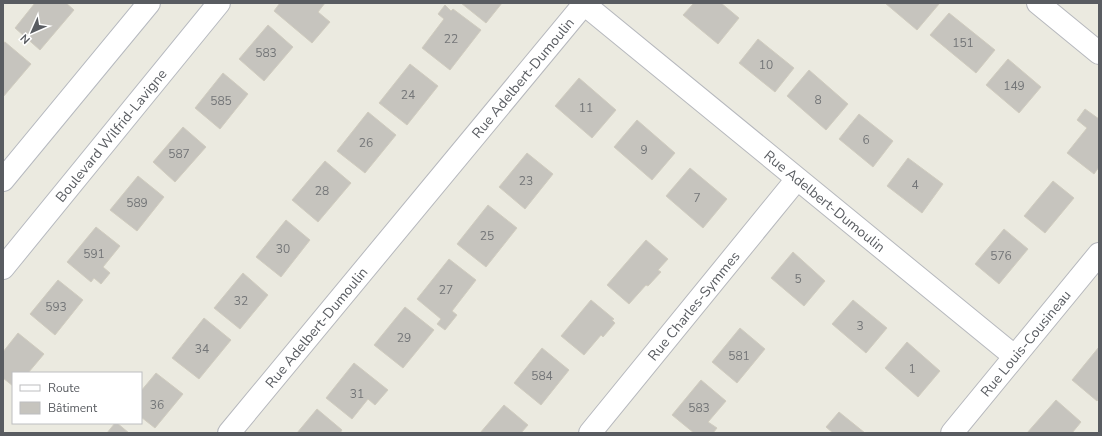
<svg xmlns="http://www.w3.org/2000/svg" width="1102" height="436" font-family="'Nunito Sans',sans-serif">
  <style>
    .building { fill: #c6c4be; stroke: #d0ccbf }
    .lines { fill: none; stroke-linecap: round; stroke-linejoin: round }
    .street-casing { stroke: #b6b8bd; stroke-width: 24 }
    .secondary-casing { stroke: #b6b9bf; stroke-width: 24 }
    .street { stroke: #fff; stroke-width: 22 }
    .secondary { stroke: #fff; stroke-width: 22 }
    .labels { text-anchor: middle; stroke-width: 3; stroke-linejoin: round; paint-order: stroke }
    .number-label { font-size: 12px; fill: #747678 }
    .street-label { font-size: 14px; fill: #595c61; stroke: #fff }
  </style>
  <rect width="100%" height="100%" fill="#ebeae0"/>
  <g class="building">
    <polygon points="35,3 66,3 74,10 40,50 15,28"/>
    <polygon points="280,3 325,3 318,12 330,22 312,43 274,11"/>
    <polygon points="461,3 502,3 486,23"/>
    <polygon points="694,3 721,3 739,18 718,44 683,15"/>
    <polygon points="885,3 938,3 939,4 917,30"/>
    <polygon points="445,5 451,11 453,9 481,30 450,70 422,48 444,19 438,14"/>
    <polygon points="949,13 995,50 976,73 930,35"/>
    <polygon points="268,25 293,47 264,81 239,59"/>
    <polygon points="758,39 794,68 775,92 739,63"/>
    <polygon points="5,42 31,64 3,97 3,43"/>
    <polygon points="1008,59 1041,87 1019,113 986,85"/>
    <polygon points="410,64 438,86 407,125 379,103"/>
    <polygon points="809,70 848,104 826,130 787,96"/>
    <polygon points="223,73 248,94 220,129 195,108"/>
    <polygon points="579,78 616,110 592,138 555,106"/>
    <polygon points="1085,109 1099,119 1099,167 1094,174 1067,153 1087,128 1077,120"/>
    <polygon points="368,112 396,135 365,173 337,151"/>
    <polygon points="859,114 893,141 873,167 839,139"/>
    <polygon points="637,120 675,153 652,180 614,147"/>
    <polygon points="183,127 206,147 175,182 153,162"/>
    <polygon points="527,153 553,174 525,209 499,187"/>
    <polygon points="908,158 943,184 922,213 887,186"/>
    <polygon points="325,161 351,183 318,222 292,200"/>
    <polygon points="690,168 727,199 703,228 666,196"/>
    <polygon points="138,176 164,197 137,231 110,210"/>
    <polygon points="1053,181 1074,198 1045,233 1024,216"/>
    <polygon points="488,205 517,228 486,267 457,244"/>
    <polygon points="286,220 310,240 281,277 256,257"/>
    <polygon points="96,227 120,246 103,267 110,273 101,284 94,278 91,282 67,262"/>
    <polygon points="1004,229 1028,249 999,284 975,264"/>
    <polygon points="646,240 668,259 658,270 661,272 648,286 646,285 629,304 607,285"/>
    <polygon points="793,252 825,281 804,306 771,278"/>
    <polygon points="449,259 476,280 452,311 457,315 445,330 437,324 441,319 417,299"/>
    <polygon points="243,273 268,295 240,329 214,308"/>
    <polygon points="58,280 83,300 55,335 30,314"/>
    <polygon points="591,300 614,319 612,320 615,323 603,337 601,335 584,355 561,336"/>
    <polygon points="853,300 887,328 866,353 832,324"/>
    <polygon points="405,307 434,330 403,368 374,345"/>
    <polygon points="204,318 231,340 199,379 172,358"/>
    <polygon points="740,328 765,349 737,383 712,362"/>
    <polygon points="18,333 44,354 28,373 13,373 13,386 3,378 3,352"/>
    <polygon points="907,342 940,371 918,397 885,368"/>
    <polygon points="1099,347 1099,398 1097,401 1072,380"/>
    <polygon points="542,348 569,370 541,405 514,383"/>
    <polygon points="354,363 388,390 375,405 368,399 352,419 326,398"/>
    <polygon points="156,373 183,394 155,428 141,417 141,391"/>
    <polygon points="701,380 726,401 708,422 717,428 713,433 694,433 672,415"/>
    <polygon points="1056,400 1081,422 1072,433 1027,433"/>
    <polygon points="504,405 528,425 521,433 480,433"/>
    <polygon points="317,409 342,430 340,433 297,433"/>
    <polygon points="839,412 865,433 833,433 826,427"/>
    <polygon points="115,423 117,423 129,433 107,433"/>
  </g>
  <g class="lines">
    <defs>
      <g id="street">
        <polyline points="1038,3 1099,53"/>
        <path id="s1" d="M 229,433 L 584,4 L 1014,356"/>
        <path id="s2" d="M 590,433 L 797,179"/>
        <path id="s3" d="M 952,433 L 1099,254"/>
      </g>
      <g id="secondary">
        <polyline points="3,180 149,3"/>
        <path id="s4" d="M 3,268 L 219,3"/>
      </g>
    </defs>
    <use href="#street" class="street-casing"/>
    <use href="#secondary" class="secondary-casing"/>
    <use href="#street" class="street"/>
    <use href="#secondary" class="secondary"/>
  </g>
  <g class="labels">
    <g class="number-label">
      <text x="451" y="43">22</text>
      <text x="963" y="47">151</text>
      <text x="266" y="57">583</text>
      <text x="766" y="69">10</text>
      <text x="1014" y="90">149</text>
      <text x="408" y="99">24</text>
      <text x="818" y="104">8</text>
      <text x="221" y="105">585</text>
      <text x="586" y="112">11</text>
      <text x="866" y="144">6</text>
      <text x="366" y="147">26</text>
      <text x="644" y="154">9</text>
      <text x="179" y="158">587</text>
      <text x="526" y="185">23</text>
      <text x="915" y="189">4</text>
      <text x="322" y="195">28</text>
      <text x="697" y="202">7</text>
      <text x="137" y="207">589</text>
      <text x="487" y="240">25</text>
      <text x="283" y="253">30</text>
      <text x="94" y="258">591</text>
      <text x="1001" y="260">576</text>
      <text x="798" y="283">5</text>
      <text x="446" y="294">27</text>
      <text x="241" y="305">32</text>
      <text x="56" y="311">593</text>
      <text x="860" y="330">3</text>
      <text x="404" y="342">29</text>
      <text x="202" y="353">34</text>
      <text x="739" y="360">581</text>
      <text x="912" y="373">1</text>
      <text x="542" y="380">584</text>
      <text x="357" y="398">31</text>
      <text x="157" y="409">36</text>
      <text x="699" y="412">583</text>
    </g>
    <g class="street-label">
      <text dy="5" stroke="none"><textPath href="#s1" startOffset="461">Rue Adelbert-Dumoulin</textPath></text>
      <text dy="5" stroke="none"><textPath href="#s4" startOffset="171">Boulevard Wilfrid-Lavigne</textPath></text>
      <text dy="5" stroke="none"><textPath href="#s1" startOffset="868">Rue Adelbert-Dumoulin</textPath></text>
      <text dy="5" stroke="none"><textPath href="#s2" startOffset="164">Rue Charles-Symmes</textPath></text>
      <text dy="5" stroke="none"><textPath href="#s1" startOffset="137">Rue Adelbert-Dumoulin</textPath></text>
      <text dy="5" stroke="none"><textPath href="#s3" startOffset="116">Rue Louis-Cousineau</textPath></text>
    </g>
  </g>
  <rect width="1102" height="436" fill="none" stroke="#595c61" stroke-width="8"/>
  <rect x="12" y="372" width="130" height="52" fill="#ffffff" stroke="#bdbec0"/>
  <rect x="20" y="385" width="20" height="6" fill="#ffffff" stroke="#bdbec0"/>
  <text x="48" y="392" font-size="12" fill="#595c61">Route</text>
  <rect x="20" y="402" width="20" height="12" fill="#c6c4be" stroke="#bdbec0"/>
  <text x="48" y="412" font-size="12" fill="#595c61">Bâtiment</text>
  <g transform="translate(32 32) rotate(225)" stroke="#ffffff" stroke-width="3" paint-order="stroke">
  <path d="M0-3L7 15L0 10L-7 15Z" fill="#595c61"/>
  <text y="-6" font-size="11" font-weight="bold" text-anchor="middle" fill="#595c61">N</text>
  </g>
</svg>
